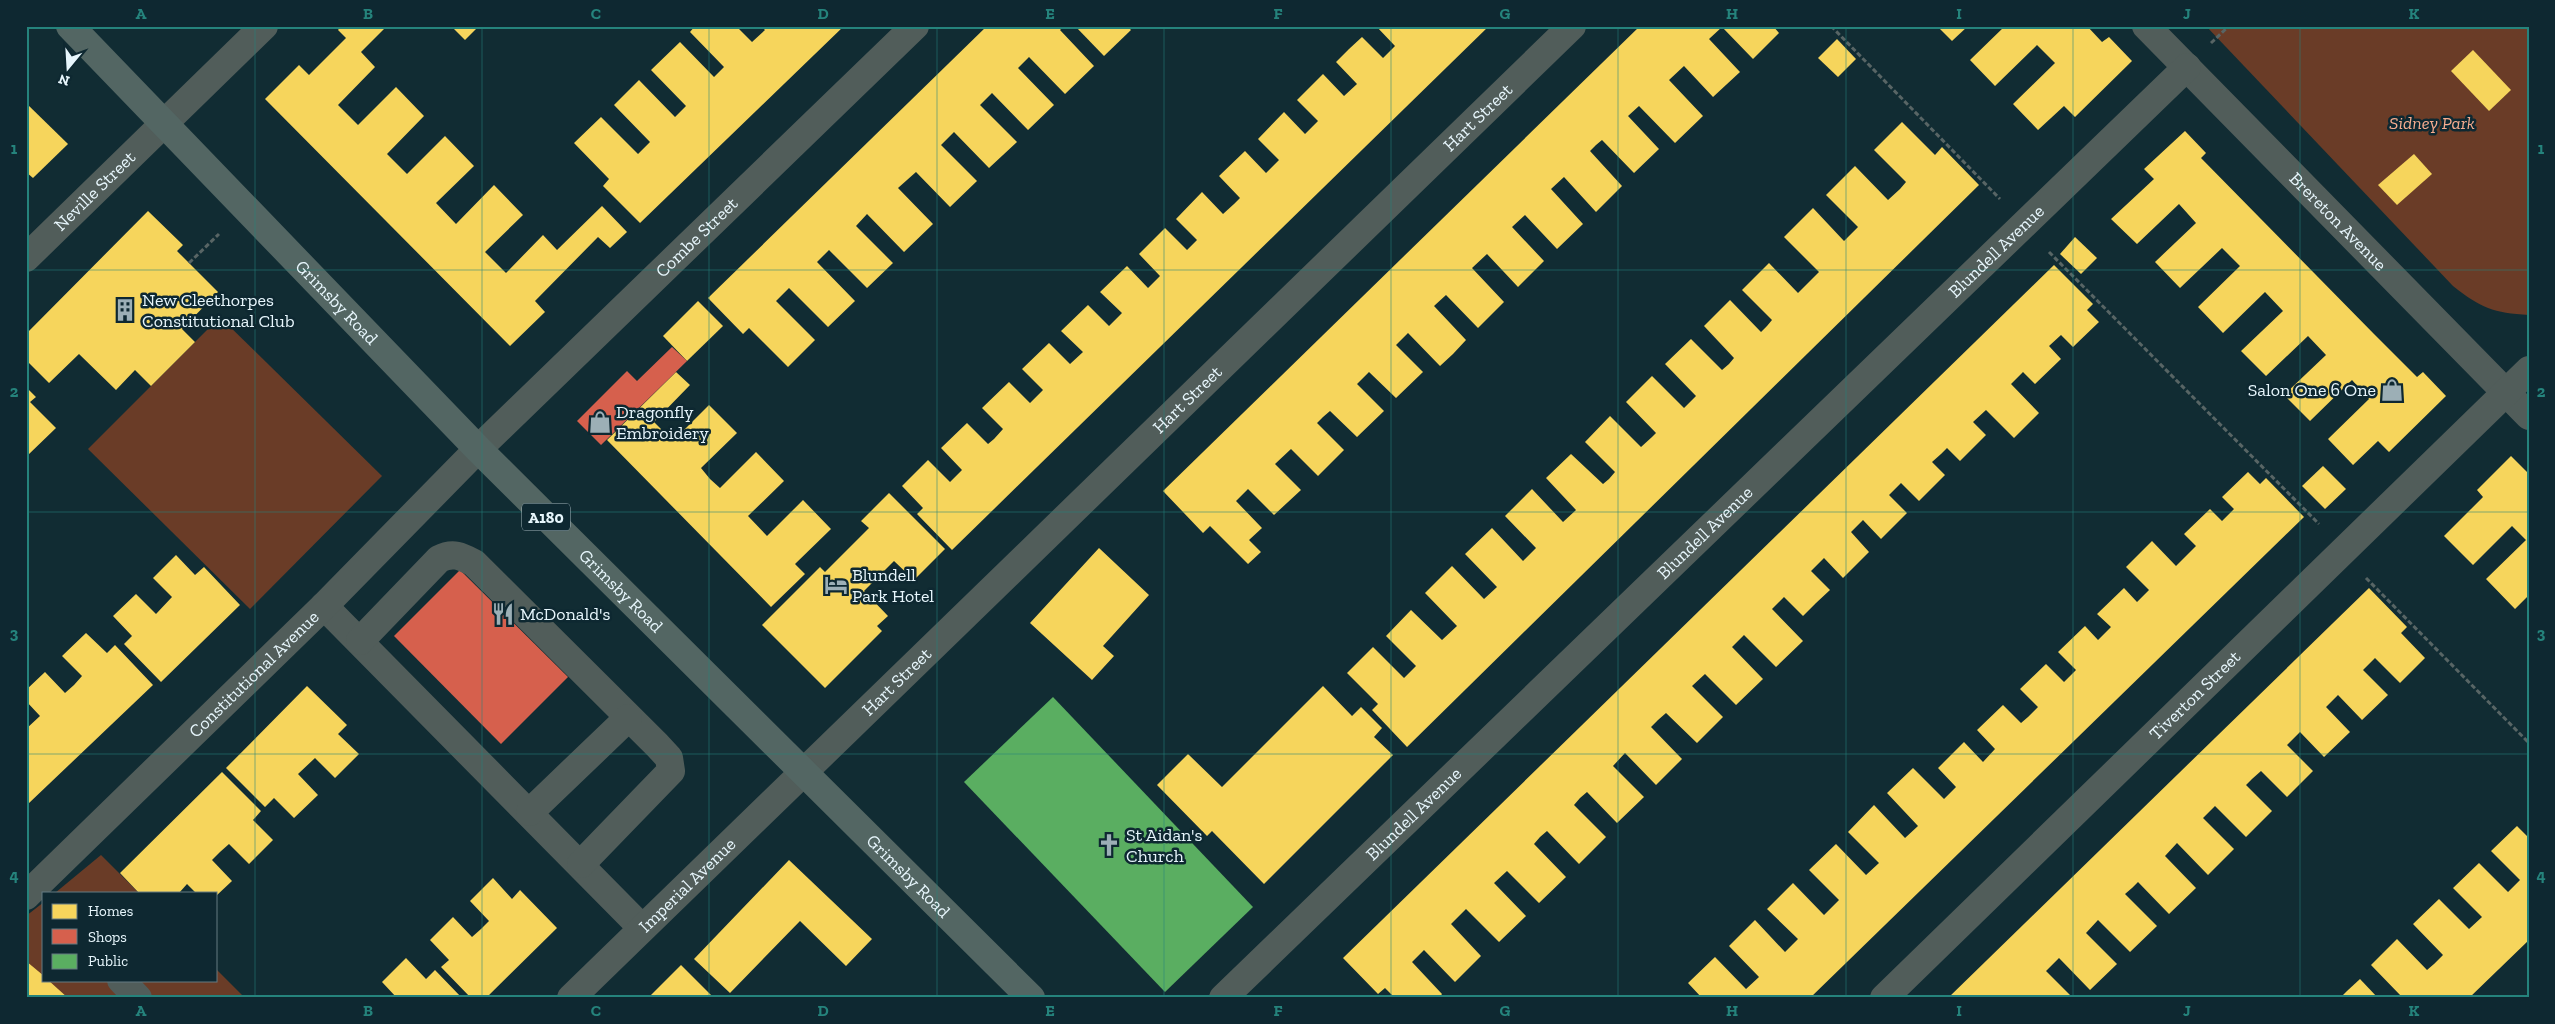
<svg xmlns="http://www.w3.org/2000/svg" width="2555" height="1024" font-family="'Zilla Slab',serif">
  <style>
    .green { fill: #6a3c27 }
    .homes { fill: #f6d55c }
    .shops { fill: #d6604d }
    .public { fill: #5aae61 }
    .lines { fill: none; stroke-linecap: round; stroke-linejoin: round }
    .path { stroke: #586565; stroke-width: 3; stroke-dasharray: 5 2.5; stroke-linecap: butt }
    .minor { stroke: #515d5a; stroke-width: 28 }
    .major { stroke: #536663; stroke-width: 28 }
    .grid { fill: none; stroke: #25837c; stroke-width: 1; stroke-opacity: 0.55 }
    .labels { text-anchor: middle; stroke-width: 5; stroke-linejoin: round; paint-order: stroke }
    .shield { fill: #0e2831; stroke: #a6b8bf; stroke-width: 1 }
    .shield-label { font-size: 16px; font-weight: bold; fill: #e7f6fc }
    .street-label { font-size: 18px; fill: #e7f6fc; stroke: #0e2831 }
    .park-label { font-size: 18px; font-style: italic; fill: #f7ad8f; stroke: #0e2831 }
    .poi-label { font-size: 18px; fill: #e7f6fc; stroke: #0e2831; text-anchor: start }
    .neatline { fill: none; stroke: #25837c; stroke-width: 2 }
    .grid-label { font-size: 16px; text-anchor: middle; font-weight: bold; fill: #25837c }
  </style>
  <rect width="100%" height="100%" fill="#112c33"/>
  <g class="green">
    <path d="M 2206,26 L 2529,26 L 2529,315 C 2493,313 2481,308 2453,286 Z"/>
    <polygon points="220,317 382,476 250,609 88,449"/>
    <polygon points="101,855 139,893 55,893"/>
    <polygon points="44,902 44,980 216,980 216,969 245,998 26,998 26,916"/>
  </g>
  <g class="homes">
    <polygon points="341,26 387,26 361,52 375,67 338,105 358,125 396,87 424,116 387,154 407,174 445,136 474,166 436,203 456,224 494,185 523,215 485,252 506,273 543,235 557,250 602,206 627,232 610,248 598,237 535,301 545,312 510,346 265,99 299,65 309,75 346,38 338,30"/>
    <polygon points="451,26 479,26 465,40"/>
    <polygon points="695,26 736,26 752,42 765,30 761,26 844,26 640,223 603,186 609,179 574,143 601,117 638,154 650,142 614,105 639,80 675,117 686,106 651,70 680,42 714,77 724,67 690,32"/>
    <polygon points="987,26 1064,26 1060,30 1094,66 1065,94 1029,57 1018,68 1054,105 1028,130 992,93 980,105 1017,142 989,168 954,132 941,145 977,181 950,207 916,172 898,188 933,224 904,252 867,214 856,226 893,263 867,288 829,250 817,262 855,301 828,327 789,288 776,301 815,340 788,367 749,328 743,334 708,298"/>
    <polygon points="1075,26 1127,26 1131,30 1104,56"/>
    <polygon points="1376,26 1489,26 952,550 917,514 923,508 902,486 928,460 950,482 962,470 941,448 967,423 988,444 994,439 1003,429 982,408 1009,382 1030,403 1043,390 1022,369 1049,343 1070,364 1083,352 1061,331 1088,305 1109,326 1122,313 1100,292 1127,266 1148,288 1160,276 1139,254 1165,228 1187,250 1197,240 1176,219 1202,192 1223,214 1234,204 1240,198 1219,176 1245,151 1266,173 1279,160 1258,139 1284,112 1305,134 1318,121 1297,100 1323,74 1344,96 1357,84 1336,62 1349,49 1362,37 1383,58 1395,46"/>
    <polygon points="1640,26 1773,26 1779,33 1753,59 1722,27 1709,39 1740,72 1713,97 1684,66 1669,80 1703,116 1675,143 1639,106 1628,116 1659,149 1634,173 1602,140 1596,145 1590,151 1622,186 1596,212 1564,177 1551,189 1583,224 1557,249 1525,215 1512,227 1544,261 1518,287 1487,254 1472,268 1504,302 1478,328 1446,295 1434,306 1466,340 1453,354 1440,366 1408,333 1396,345 1423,372 1396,398 1369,372 1357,384 1384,411 1357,437 1330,411 1323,417 1317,423 1344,450 1318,476 1291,449 1275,464 1301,490 1274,515 1248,489 1236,501 1262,528 1249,540 1261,552 1248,564 1210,526 1203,533 1163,491"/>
    <polygon points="1937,26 1968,26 1952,41"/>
    <polygon points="2005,26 2087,26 2102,42 2109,37 2132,61 2075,117 2064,106 2038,130 2013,104 2055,63 2037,45 1995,86 1970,60"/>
    <polygon points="1837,39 1856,59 1838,77 1818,58"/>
    <polygon points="2473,50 2511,90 2489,111 2451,71"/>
    <polygon points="26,103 68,144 33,178 26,172"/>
    <polygon points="1902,122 1935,155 1942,147 1979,185 1407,747 1372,710 1378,704 1347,673 1373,647 1404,678 1416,666 1386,636 1411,610 1442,640 1457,626 1425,593 1452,566 1484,599 1497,587 1465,554 1492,528 1523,561 1536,548 1505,516 1532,489 1563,522 1576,510 1546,478 1571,454 1603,484 1609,479 1615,472 1585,442 1610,416 1641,447 1652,437 1656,433 1626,402 1652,376 1684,408 1696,396 1665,364 1691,339 1722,370 1729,364 1734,358 1704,326 1730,300 1761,332 1767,326 1772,320 1742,290 1769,263 1798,293 1819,272 1784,237 1813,208 1844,241 1858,227 1826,195 1855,166 1888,200 1900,189 1906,182 1874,150"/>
    <polygon points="2185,131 2206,153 2201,158 2374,334 2417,377 2423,372 2446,396 2389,452 2378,441 2353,465 2328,439 2369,399 2352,380 2310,421 2284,395 2326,355 2308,336 2266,376 2241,351 2283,311 2265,292 2223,333 2198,307 2240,266 2222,248 2180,288 2155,262 2196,223 2179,204 2137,244 2111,219 2154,179 2144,169"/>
    <polygon points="2414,154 2432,174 2397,205 2378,185"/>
    <polygon points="148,211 183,245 177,251 218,292 182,329 195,342 151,386 135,370 116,390 79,354 49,383 26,360 26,334"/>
    <polygon points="2075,237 2097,258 2081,274 2060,254"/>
    <polygon points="2054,265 2093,304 2087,310 2099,322 2073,347 2061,335 2049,346 2061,359 2035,384 2023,372 2011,384 2039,413 2014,438 1986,410 1973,422 1986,435 1960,461 1947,448 1941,454 1932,462 1945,475 1919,501 1901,483 1889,495 1907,513 1881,539 1863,520 1851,532 1869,552 1843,578 1824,558 1811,571 1830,590 1816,603 1803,616 1784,597 1772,609 1803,641 1776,667 1744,635 1732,647 1763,679 1736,705 1705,674 1692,686 1723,717 1697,743 1666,713 1658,720 1651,727 1682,759 1656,785 1625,753 1613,766 1644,797 1617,823 1587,792 1580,798 1574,805 1606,837 1579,864 1547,831 1540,837 1534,844 1566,877 1539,903 1507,871 1494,883 1526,916 1499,942 1466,909 1451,924 1481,956 1455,982 1424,950 1412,962 1442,994 1439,998 1395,998 1385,988 1378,994 1343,958"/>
    <polygon points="698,301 723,326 687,361 663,336"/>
    <polygon points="676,372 690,385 654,422 673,441 709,405 737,433 701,468 710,479 720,488 756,452 784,481 748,516 767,536 803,500 831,529 795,564 805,574 771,607 607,440"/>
    <polygon points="26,387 36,397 30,402 56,428 28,455 26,453"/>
    <polygon points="2511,456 2529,474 2529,595 2515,609 2486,579 2526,540 2512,526 2473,565 2444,536 2483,497 2477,490"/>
    <polygon points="2323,466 2346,489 2325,509 2302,486"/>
    <polygon points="2248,472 2260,484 2266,478 2304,517 1810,998 1702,998 1688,983 1715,957 1746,989 1759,977 1729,946 1755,920 1785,952 1798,939 1767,909 1793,883 1824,915 1839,900 1809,870 1836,844 1866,875 1879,863 1848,832 1874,805 1905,838 1918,826 1887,793 1913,768 1944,799 1956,787 1938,768 1964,742 1983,762 1995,749 1977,730 2003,705 2021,723 2028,717 2038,707 2020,689 2046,664 2064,682 2076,670 2058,652 2085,626 2098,640 2111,627 2097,614 2124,588 2137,602 2149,590 2126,567 2152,541 2176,566 2196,546 2184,534 2210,509 2222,521 2234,509 2222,497"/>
    <polygon points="889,493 945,549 914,580 894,561 864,591 888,616 877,626 882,631 825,688 762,625 820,567 825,572 869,528 861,521"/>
    <polygon points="1099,548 1149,595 1103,646 1114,656 1092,680 1030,623"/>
    <polygon points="176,555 195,575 204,567 240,605 161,682 124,644 132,636 113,616 136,594 156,614 172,597 153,578"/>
    <polygon points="2369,588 2407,627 2401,633 2425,658 2400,683 2375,658 2363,670 2388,695 2362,720 2338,695 2326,707 2350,732 2324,757 2300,732 2287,745 2313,771 2287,797 2261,771 2252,779 2246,785 2272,811 2246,837 2215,806 2203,818 2234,849 2208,875 2177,843 2165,856 2196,888 2169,914 2138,882 2132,888 2125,894 2157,926 2130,952 2098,920 2086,933 2117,964 2090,990 2059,958 2046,971 2073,998 1948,998"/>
    <polygon points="86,633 107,653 115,645 153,685 28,804 26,802 26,729 40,716 26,701 26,690 45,672 65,693 74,685 82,676 62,656"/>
    <polygon points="307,686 347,725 338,734 359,754 335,778 315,758 298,774 318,795 294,818 274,798 265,807 226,768"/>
    <polygon points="1323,686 1352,716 1361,707 1382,728 1374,737 1393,755 1264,884 1212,831 1207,836 1157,785 1188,754 1222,787"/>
    <polygon points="222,772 261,811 253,820 273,840 249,864 229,844 220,852 212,860 232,881 216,896 216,893 196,893 187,884 179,893 139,893 120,873"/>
    <polygon points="2517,826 2529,838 2529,940 2469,998 2398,998 2401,996 2371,965 2397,939 2427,970 2434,964 2443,955 2413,924 2439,899 2469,929 2482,917 2453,888 2479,863 2508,892 2520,880 2491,851"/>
    <polygon points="789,860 872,939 846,966 800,921 730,993 694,959"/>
    <polygon points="493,878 512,899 520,890 557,928 486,998 471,998 441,967 449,960 430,940 453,917 472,937 481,929 489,921 470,901"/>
    <polygon points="406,958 426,979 435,970 462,998 397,998 382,982"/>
    <polygon points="26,961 44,976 44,980 48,980 68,998 26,998"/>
    <polygon points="681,965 714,998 648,998"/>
    <polygon points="2360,979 2378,998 2340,998 2347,991"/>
  </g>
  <g class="shops">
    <polygon points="672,347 687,361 601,445 577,421 627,371 637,381"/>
    <polygon points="460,570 568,677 501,744 394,636"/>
  </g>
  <polygon class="public" points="1053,697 1253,907 1165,992 964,782"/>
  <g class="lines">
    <g class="path">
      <polyline points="1831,26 2000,199"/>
      <polyline points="2211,43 2229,26"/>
      <polyline points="2049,252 2319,524"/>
      <polyline points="189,263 219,234"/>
      <polyline points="2366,578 2529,743"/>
    </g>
    <g class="minor">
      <path id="s1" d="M 2146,26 L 2529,416"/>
      <path id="s2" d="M 26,258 L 264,26"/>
      <polyline points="324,606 642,928"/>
      <path d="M 360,641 L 439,559 C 453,552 461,556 474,563 L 657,745 L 669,758 L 671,771 L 581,864"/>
      <polyline points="530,812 628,718"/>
      <path id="s3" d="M 26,896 L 324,606 L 478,449 L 915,26"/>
      <polyline points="121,980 138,998"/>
      <path id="s4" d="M 571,998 L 1572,26"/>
      <path id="s5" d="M 1223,998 L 2187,67"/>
      <path id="s6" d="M 1884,998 L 2529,370"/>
    </g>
    <path class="major" id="s7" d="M 70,26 L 478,449 L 1031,998"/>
  </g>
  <path class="grid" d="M 255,26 L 255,998M 482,26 L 482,998M 709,26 L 709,998M 937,26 L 937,998M 1164,26 L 1164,998M 1391,26 L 1391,998M 1618,26 L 1618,998M 1846,26 L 1846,998M 2073,26 L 2073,998M 2300,26 L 2300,998M 26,270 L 2529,270M 26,512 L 2529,512M 26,754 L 2529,754"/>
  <defs>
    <symbol id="building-bare" viewBox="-9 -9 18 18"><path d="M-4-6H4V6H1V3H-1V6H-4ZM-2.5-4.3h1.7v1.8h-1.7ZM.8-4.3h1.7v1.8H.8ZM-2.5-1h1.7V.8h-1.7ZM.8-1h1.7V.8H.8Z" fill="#9cafb6" stroke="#0e2831" stroke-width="2.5" paint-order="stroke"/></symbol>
    <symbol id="shop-bare" viewBox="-9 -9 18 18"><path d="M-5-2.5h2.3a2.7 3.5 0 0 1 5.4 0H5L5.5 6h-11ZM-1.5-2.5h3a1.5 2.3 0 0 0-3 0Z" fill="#9cafb6" stroke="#0e2831" stroke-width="2.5" paint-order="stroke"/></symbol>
    <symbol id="hotel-bare" viewBox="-9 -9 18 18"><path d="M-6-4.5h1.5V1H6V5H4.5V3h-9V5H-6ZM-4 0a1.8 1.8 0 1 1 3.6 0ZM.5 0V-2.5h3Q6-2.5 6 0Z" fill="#9cafb6" stroke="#0e2831" stroke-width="2.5" paint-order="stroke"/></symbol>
    <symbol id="restaurant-bare" viewBox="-9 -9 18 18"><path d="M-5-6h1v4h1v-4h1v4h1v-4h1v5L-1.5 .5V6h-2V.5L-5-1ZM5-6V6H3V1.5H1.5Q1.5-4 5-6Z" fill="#9cafb6" stroke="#0e2831" stroke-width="2.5" paint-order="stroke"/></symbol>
    <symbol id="church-bare" viewBox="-9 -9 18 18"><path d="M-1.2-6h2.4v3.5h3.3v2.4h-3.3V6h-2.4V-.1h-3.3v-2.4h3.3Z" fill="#9cafb6" stroke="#0e2831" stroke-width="2.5" paint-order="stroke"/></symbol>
  </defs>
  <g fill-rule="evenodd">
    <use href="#building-bare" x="109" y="294" width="32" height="32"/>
    <use href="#shop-bare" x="2376" y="374" width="32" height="32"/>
    <use href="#shop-bare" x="584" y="406" width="32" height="32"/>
    <use href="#hotel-bare" x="820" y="569" width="32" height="32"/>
    <use href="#restaurant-bare" x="487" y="598" width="32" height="32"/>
    <use href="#church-bare" x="1093" y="829" width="32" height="32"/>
  </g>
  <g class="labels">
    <rect class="shield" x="522" y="503.5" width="48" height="27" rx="4"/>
    <g class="shield-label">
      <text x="546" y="523">A180</text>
    </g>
    <g class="street-label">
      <text dy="6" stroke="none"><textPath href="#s4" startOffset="1264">Hart Street</textPath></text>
      <text dy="6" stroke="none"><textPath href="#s2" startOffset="96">Neville Street</textPath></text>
      <text dy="6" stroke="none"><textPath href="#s1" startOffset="274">Brereton Avenue</textPath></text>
      <text dy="6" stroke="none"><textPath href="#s3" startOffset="940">Combe Street</textPath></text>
      <text dy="6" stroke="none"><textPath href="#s5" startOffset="1075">Blundell Avenue</textPath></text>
      <text dy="6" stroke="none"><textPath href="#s7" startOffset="384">Grimsby Road</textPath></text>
      <text dy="6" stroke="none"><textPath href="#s4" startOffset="859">Hart Street</textPath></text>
      <text dy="6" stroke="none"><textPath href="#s5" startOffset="670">Blundell Avenue</textPath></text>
      <text dy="6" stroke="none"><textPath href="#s7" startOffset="789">Grimsby Road</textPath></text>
      <text dy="6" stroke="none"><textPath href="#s3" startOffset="318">Constitutional Avenue</textPath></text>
      <text dy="6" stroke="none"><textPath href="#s4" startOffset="454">Hart Street</textPath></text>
      <text dy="6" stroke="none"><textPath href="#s6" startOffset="434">Tiverton Street</textPath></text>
      <text dy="6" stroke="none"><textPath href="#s5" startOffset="265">Blundell Avenue</textPath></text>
      <text dy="6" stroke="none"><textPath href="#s7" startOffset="1194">Grimsby Road</textPath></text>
      <text dy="6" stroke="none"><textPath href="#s4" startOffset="162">Imperial Avenue</textPath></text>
    </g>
    <g class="park-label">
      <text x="2432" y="129">Sidney Park</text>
    </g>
    <g class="poi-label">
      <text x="142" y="306">New Cleethorpes<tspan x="142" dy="21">Constitutional Club</tspan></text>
      <text x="2376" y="396" text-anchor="end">Salon One 6 One</text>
      <text x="616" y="418">Dragonfly<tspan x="616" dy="21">Embroidery</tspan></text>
      <text x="852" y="581">Blundell<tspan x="852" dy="21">Park Hotel</tspan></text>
      <text x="520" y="620">McDonald's</text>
      <text x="1126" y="841">St Aidan's<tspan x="1126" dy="21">Church</tspan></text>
    </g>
  </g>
  <rect width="2555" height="1024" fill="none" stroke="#0e2831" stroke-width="55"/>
  <rect x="42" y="892" width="175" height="90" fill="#0e2831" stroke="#657a82"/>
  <rect x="52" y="904" width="25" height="15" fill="#f6d55c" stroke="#657a82"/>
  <text x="88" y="916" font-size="15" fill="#e7f6fc">Homes</text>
  <rect x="52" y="929" width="25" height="15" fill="#d6604d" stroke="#657a82"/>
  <text x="88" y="942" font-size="15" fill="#e7f6fc">Shops</text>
  <rect x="52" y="954" width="25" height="15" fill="#5aae61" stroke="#657a82"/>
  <text x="88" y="966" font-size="15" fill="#e7f6fc">Public</text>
  <g transform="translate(68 68) rotate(198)" stroke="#0e2831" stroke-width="4" paint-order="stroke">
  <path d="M0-4L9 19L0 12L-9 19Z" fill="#e7f6fc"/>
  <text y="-8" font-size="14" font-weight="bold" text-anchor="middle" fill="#e7f6fc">N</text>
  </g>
  <rect x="28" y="28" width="2500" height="968" class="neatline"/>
  <g class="grid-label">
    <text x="141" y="19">A</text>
    <text x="368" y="19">B</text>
    <text x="596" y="19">C</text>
    <text x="823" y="19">D</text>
    <text x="1050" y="19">E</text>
    <text x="1278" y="19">F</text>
    <text x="1505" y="19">G</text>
    <text x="1732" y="19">H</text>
    <text x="1959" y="19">I</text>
    <text x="2187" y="19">J</text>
    <text x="2414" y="19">K</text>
    <text x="14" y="154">1</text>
    <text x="2541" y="154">1</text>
    <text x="14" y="397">2</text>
    <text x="2541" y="397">2</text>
    <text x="14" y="639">3</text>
    <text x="2541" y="639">3</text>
    <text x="14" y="881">4</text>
    <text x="2541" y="881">4</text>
    <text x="141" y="1016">A</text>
    <text x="368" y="1016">B</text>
    <text x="596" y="1016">C</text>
    <text x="823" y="1016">D</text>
    <text x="1050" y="1016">E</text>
    <text x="1278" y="1016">F</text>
    <text x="1505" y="1016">G</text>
    <text x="1732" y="1016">H</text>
    <text x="1959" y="1016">I</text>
    <text x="2187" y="1016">J</text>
    <text x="2414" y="1016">K</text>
  </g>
</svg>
